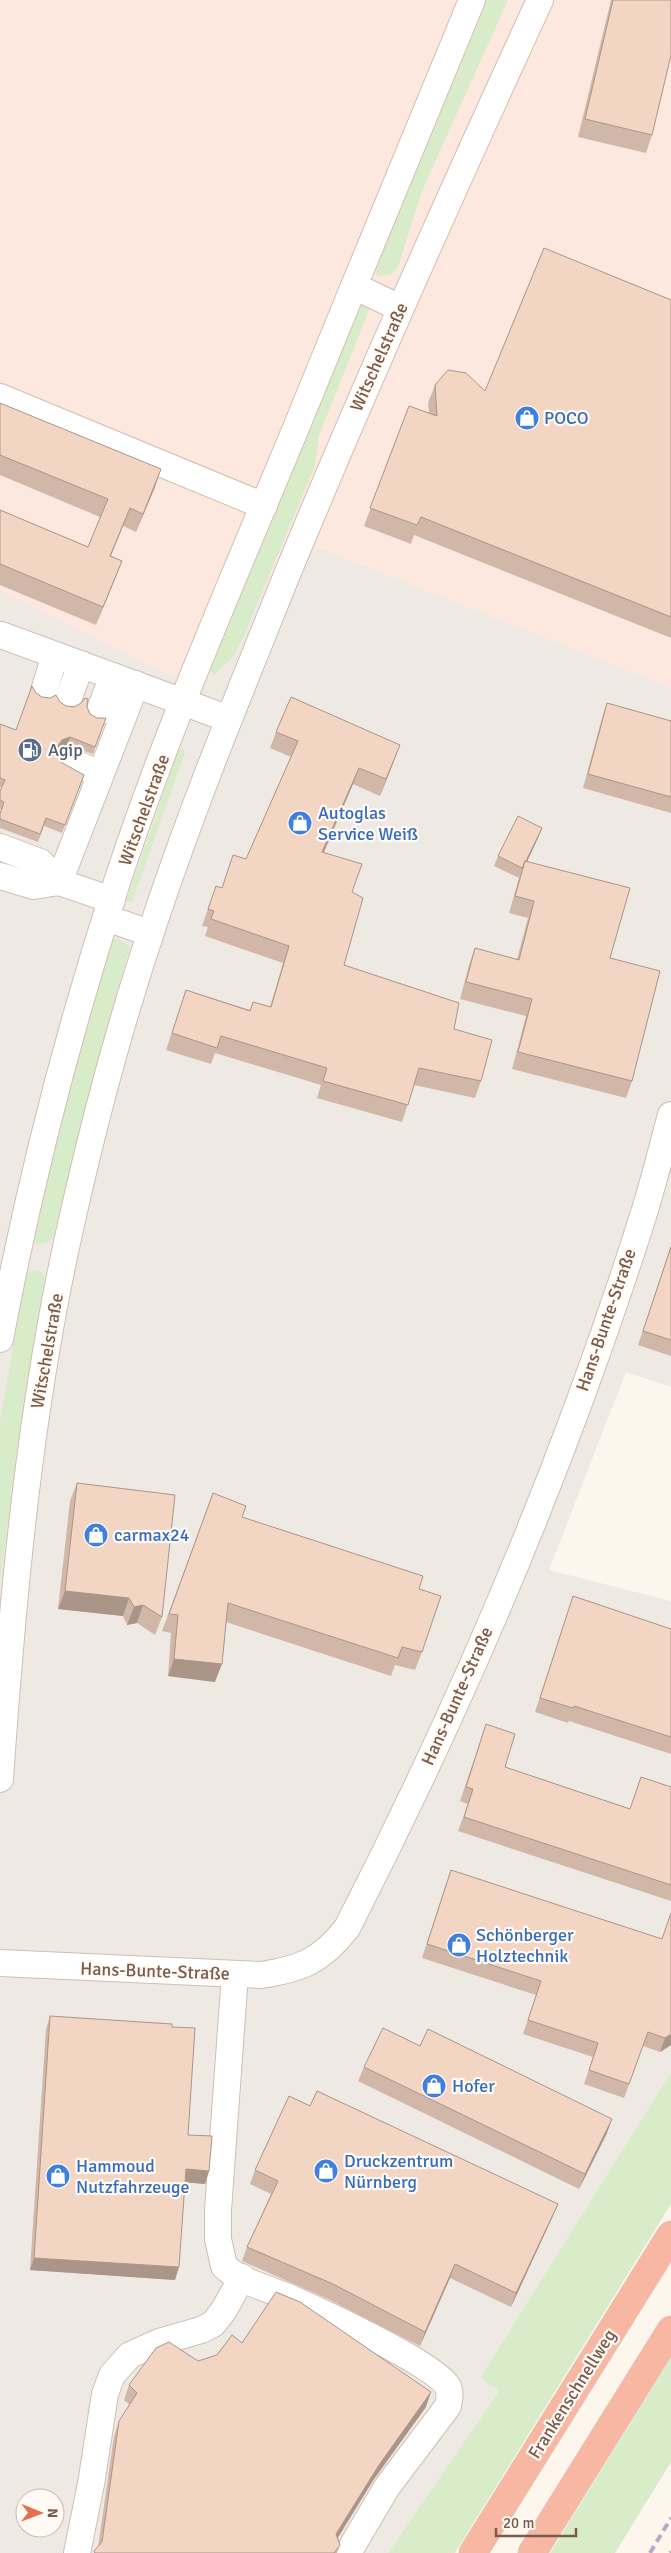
<svg xmlns="http://www.w3.org/2000/svg" width="671" height="2553" font-family="Signika,sans-serif">
  <style>
    .commercial { fill: #fde8e0 }
    .industrial { fill: #efe9e4; fill-rule: evenodd }
    .green { fill: #d8ecc9 }
    .lines { fill: none; stroke-linecap: round; stroke-linejoin: round }
    .minor-casing { stroke: #d1beb0; stroke-width: 28 }
    .highway-casing { stroke: #dad1cd; stroke-width: 29 }
    .minor { stroke: #fff; stroke-width: 26 }
    .highway { stroke: #f7b7a3; stroke-width: 28 }
    .rail { stroke: #b9a8c9; stroke-width: 4; stroke-dasharray: 8 5; stroke-linecap: butt }
    .wall { fill: #d1b7a8 }
    .shaded-wall { fill: #aa9588 }
    .building { fill: #f3d5c3; stroke: #aa9588 }
    .labels { text-anchor: middle; stroke-width: 4.5; stroke-linejoin: round; paint-order: stroke }
    .street-label { font-size: 18px; fill: #7a5c4d; stroke: #fffaf3 }
    .shop-label { font-size: 18px; fill: #366cbe; stroke: #fffaf3; text-anchor: start }
    .service-label { font-size: 18px; fill: #4e5e75; stroke: #fffaf3; text-anchor: start }
  </style>
  <rect width="100%" height="100%" fill="#fdf6ec"/>
  <polygon class="commercial" points="0,0 671,0 671,688 308,543 178,680 0,590"/>
  <path class="industrial" d="M 307,543 L 671,688 L 671,1387 L 626,1372 L 549,1570 L 671,1601 L 671,2072 L 480,2378 L 499,2391 L 388,2553 L 0,2553 L 0,590 L 178,680 ZM 25,2498 L 55,2498 L 55,2528 L 25,2528 Z"/>
  <g class="green">
    <polygon points="487,0 508,0 422,191 398,267 390,275 377,276 376,269"/>
    <polygon points="361,304 368,305 369,310 319,435 315,466 243,638 232,658 214,675 210,670"/>
    <polygon points="183,748 185,753 132,902 126,901 178,751"/>
    <path d="M 117,938 L 130,947 L 91,1085 L 53,1239 C 45,1244 40,1246 31,1241 L 76,1063 L 109,943 Z"/>
    <polygon points="35,1270 43,1273 45,1278 19,1434 0,1582 0,1422 26,1272"/>
    <polygon points="671,2072 671,2204 455,2553 388,2553 499,2391 480,2378"/>
    <polygon points="671,2358 671,2462 615,2553 550,2553"/>
  </g>
  <g class="lines">
    <defs>
      <g id="minor">
        <polyline points="354,286 400,308"/>
        <polyline points="0,397 264,506"/>
        <polyline points="1,635 229,719"/>
        <polyline points="44,691 55,655"/>
        <polyline points="68,700 81,664"/>
        <polyline points="99,712 113,676"/>
        <polyline points="68,760 100,774"/>
        <polyline points="0,847 40,862 59,882 136,684"/>
        <polyline points="0,876 34,886 59,882 112,900"/>
        <polyline points="106,918 150,933"/>
        <path d="M 0,1339 C 29,1185 68,1032 117,882 C 168,726 235,575 298,423 C 356,282 413,140 472,0"/>
        <path d="M 0,1779 C 13,1591 30,1404 72,1220 C 94,1122 120,1024 152,929 C 191,810 239,694 286,577 C 366,383 452,191 540,0"/>
        <path d="M 0,1963 L 261,1975 C 301,1969 321,1961 347,1928 C 464,1700 567,1457 644,1213 C 654,1181 662,1148 671,1115"/>
        <path d="M 235,1974 L 218,2210 L 218,2239 L 224,2266 C 239,2281 266,2288 286,2296 C 313,2308 438,2365 448,2387 C 451,2394 449,2399 448,2406 L 387,2487 L 348,2553"/>
        <polyline points="77,2553 91,2484 105,2394 112,2375 130,2355 159,2342 201,2330 213,2324 224,2310 242,2277"/>
      </g>
      <g id="highway">
        <polyline points="473,2553 671,2235"/>
        <polyline points="532,2553 671,2330"/>
      </g>
    </defs>
    <use href="#minor" class="minor-casing"/>
    <use href="#highway" class="highway-casing"/>
    <use href="#minor" class="minor"/>
    <use href="#highway" class="highway"/>
    <g class="rail">
      <polyline points="650,2553 671,2518"/>
      <polyline points="670,2553 671,2552"/>
    </g>
  </g>
  <g class="wall">
    <polygon points="611,0 671,0 652,135 646,153 578,137"/>
    <polygon points="671,300 671,638 414,535 411,544 364,526 409,406 429,413 428,403 435,385 485,391"/>
    <polygon points="0,403 155,487 136,532 123,526 111,556 122,561 96,625 0,585 0,510 88,547 100,517 0,475"/>
    <polygon points="36,693 42,697 60,702 66,706 87,707 90,714 97,718 106,718 93,754 67,745 59,748 56,751 56,754 59,761 84,775 62,833 44,826 38,842 0,828 0,814 2,810 0,809 0,791 2,787 0,787 0,724 16,730"/>
    <polygon points="607,703 671,721 671,813 583,788 602,718"/>
    <polygon points="276,732 394,761 380,796 353,784 324,853 352,892 344,965 454,1029 481,1081 475,1098 414,1085 402,1122 317,1098 321,1085 215,1053 211,1064 166,1050 186,990 250,1010 253,1002 270,1007 283,963 205,936 208,927 202,926 216,886 222,888 246,859 291,757 270,748"/>
    <polygon points="542,828 538,838 527,862 610,958 632,1081 626,1098 512,1069 526,1016 460,999 469,965 475,948 517,959 528,918 509,913 519,878 494,866 498,856"/>
    <polygon points="671,1245 671,1356 638,1345"/>
    <polygon points="77,1483 162,1617 155,1635 137,1623 127,1625 123,1616 58,1609 70,1501"/>
    <polygon points="213,1493 242,1517 419,1589 422,1652 415,1670 395,1665 391,1676 226,1622 215,1682 168,1676 171,1633 162,1631"/>
    <polygon points="573,1596 671,1629 671,1754 569,1721 568,1723 535,1712"/>
    <polygon points="486,1724 505,1767 630,1809 641,1777 671,1787 671,1901 458,1831 468,1804 460,1801"/>
    <polygon points="446,1884 662,1939 671,1913 671,2045 660,2052 643,2046 624,2098 584,2084 593,2057 523,2034 536,1995 422,1958"/>
    <polygon points="50,2016 188,2135 209,2171 205,2184 185,2182 175,2280 30,2270 46,2029"/>
    <polygon points="420,2046 607,2133 579,2189 358,2081 364,2067"/>
    <polygon points="310,2106 558,2204 552,2218 511,2307 450,2278 420,2346 328,2299 242,2261 247,2247 271,2194 250,2184 255,2170"/>
    <polygon points="242,2343 426,2407 374,2479 338,2538 340,2545 337,2553 94,2553 98,2547 114,2436 119,2421 130,2405 124,2400 129,2385 198,2361 217,2355"/>
  </g>
  <g class="shaded-wall">
    <polygon points="161,469 155,487 136,532 143,514"/>
    <polygon points="130,508 123,526 103,574 110,556"/>
    <polygon points="122,561 115,579 96,625 103,607"/>
    <polygon points="70,737 67,745 59,748 54,754 57,747 62,740"/>
    <polygon points="400,745 394,761 380,796 386,779"/>
    <polygon points="359,768 353,784 316,869 322,852"/>
    <polygon points="542,828 538,838 522,872 524,865"/>
    <polygon points="65,1591 129,1598 123,1616 58,1609"/>
    <polygon points="143,1605 137,1623 127,1625 134,1607"/>
    <polygon points="174,1659 222,1664 215,1682 168,1676"/>
    <polygon points="671,2034 671,2045 660,2052 665,2038"/>
    <polygon points="612,2119 607,2133 579,2189 585,2174"/>
    <polygon points="186,2169 209,2171 205,2184 181,2182"/>
    <polygon points="558,2204 552,2218 511,2307 516,2293"/>
    <polygon points="34,2258 179,2267 175,2280 30,2270"/>
    <polygon points="455,2264 450,2278 420,2346 425,2332"/>
    <polygon points="431,2392 426,2407 374,2479 331,2548 336,2534 379,2465"/>
  </g>
  <g class="building">
    <polygon points="613,0 671,0 671,55 652,135 585,119"/>
    <polygon points="544,248 671,300 671,617 421,517 417,525 370,508 409,406 437,416 435,385 448,370 466,373 485,391"/>
    <polygon points="0,403 161,469 143,514 130,508 110,556 122,561 103,607 0,564 0,510 88,547 108,499 0,455"/>
    <polygon points="32,686 36,693 42,697 50,698 56,695 60,702 66,706 74,707 81,703 85,698 88,699 87,707 90,714 97,718 106,718 95,747 70,737 62,740 57,747 56,754 59,761 84,775 65,825 46,818 40,834 0,819 0,814 4,802 0,800 0,791 5,780 0,778 0,724 16,730"/>
    <polygon points="291,697 400,745 386,779 359,768 322,852 362,864 352,892 363,898 344,965 459,1003 454,1029 492,1040 481,1081 419,1068 408,1105 323,1081 327,1068 221,1036 217,1048 172,1033 186,990 250,1011 253,1002 271,1007 289,946 211,919 214,911 208,909 216,886 222,888 233,855 246,859 298,741 276,732"/>
    <polygon points="607,703 671,721 671,797 588,774"/>
    <polygon points="518,816 542,828 526,861 525,861 522,868 498,856"/>
    <polygon points="525,861 630,888 610,958 660,971 632,1081 518,1052 532,999 466,982 475,948 519,960 534,901 515,896"/>
    <polygon points="671,1247 671,1340 643,1331"/>
    <polygon points="77,1483 175,1495 162,1617 143,1605 134,1607 129,1598 65,1591"/>
    <polygon points="213,1493 246,1506 242,1517 423,1576 419,1589 441,1596 422,1652 402,1647 398,1658 228,1603 222,1664 174,1659 178,1615 169,1614"/>
    <polygon points="573,1596 671,1629 671,1737 574,1706 573,1708 540,1698"/>
    <polygon points="486,1724 515,1734 505,1767 630,1809 641,1777 671,1787 671,1885 464,1817 473,1789 466,1787"/>
    <polygon points="451,1870 662,1939 671,1913 671,2034 665,2038 648,2032 629,2084 589,2070 598,2043 528,2020 541,1981 427,1944"/>
    <polygon points="50,2016 172,2024 172,2027 195,2028 188,2135 212,2136 209,2171 186,2169 179,2267 34,2258"/>
    <polygon points="383,2028 420,2046 428,2029 612,2119 585,2174 364,2067"/>
    <polygon points="317,2091 558,2204 516,2293 455,2264 425,2332 333,2284 247,2247 278,2181 255,2170 289,2096 310,2106"/>
    <polygon points="276,2292 300,2302 431,2392 379,2465 336,2534 340,2545 334,2553 95,2553 94,2551 102,2542 119,2421 137,2393 129,2385 156,2348 169,2342 198,2361 217,2355 232,2335 242,2343"/>
  </g>
  <defs>
    <symbol id="shop-disc" viewBox="-11 -11 22 22"><circle r="9.5" fill="#3f7fe0" stroke="#fffaf3"/><path d="M-5-2.5h2.3a2.7 3.5 0 0 1 5.4 0H5L5.5 6h-11ZM-1.5-2.5h3a1.5 2.3 0 0 0-3 0Z" fill="#fff"/></symbol>
    <symbol id="fuel-disc" viewBox="-11 -11 22 22"><circle r="9.5" fill="#5c6f8a" stroke="#fffaf3"/><path d="M-5.5-6h7V0h2V4h1.3V-2.5L3-4.5l.8-.8L6-3V5H2.5V1h-1V6h-7ZM-4.2-4.7v3.2H.2V-4.7Z" fill="#fff"/></symbol>
  </defs>
  <g fill-rule="evenodd">
    <use href="#shop-disc" x="513" y="404" width="28" height="28"/>
    <use href="#fuel-disc" x="16" y="736" width="28" height="28"/>
    <use href="#shop-disc" x="286" y="809" width="28" height="28"/>
    <use href="#shop-disc" x="82" y="1521" width="28" height="28"/>
    <use href="#shop-disc" x="445" y="1931" width="28" height="28"/>
    <use href="#shop-disc" x="420" y="2072" width="28" height="28"/>
    <use href="#shop-disc" x="312" y="2157" width="28" height="28"/>
    <use href="#shop-disc" x="44" y="2162" width="28" height="28"/>
  </g>
  <g class="labels">
    <g class="street-label">
      <text transform="translate(379 357) rotate(-66)" y="6">Witschelstraße</text>
      <text transform="translate(144 810) rotate(-70)" y="6">Witschelstraße</text>
      <text transform="translate(606 1320) rotate(-71)" y="6">Hans-Bunte-Straße</text>
      <text transform="translate(47 1351) rotate(-80)" y="6">Witschelstraße</text>
      <text transform="translate(457 1696) rotate(-66)" y="6">Hans-Bunte-Straße</text>
      <text transform="translate(155 1971) rotate(2)" y="6">Hans-Bunte-Straße</text>
      <text transform="translate(572 2394) rotate(-58)" y="6">Frankenschnellweg</text>
    </g>
    <g class="shop-label">
      <text x="544" y="424">POCO</text>
      <text x="318" y="819">Autoglas<tspan x="318" dy="21">Service Weiß</tspan></text>
      <text x="114" y="1541">carmax24</text>
      <text x="476" y="1941">Schönberger<tspan x="476" dy="21">Holztechnik</tspan></text>
      <text x="452" y="2092">Hofer</text>
      <text x="344" y="2167">Druckzentrum<tspan x="344" dy="21">Nürnberg</tspan></text>
      <text x="76" y="2172">Hammoud<tspan x="76" dy="21">Nutzfahrzeuge</tspan></text>
    </g>
    <g class="service-label">
      <text x="48" y="756">Agip</text>
    </g>
  </g>
  <g transform="translate(40 2513) rotate(91)"><circle r="24" fill="#fffaf3" stroke="#cabbb1"/>
  <path d="M0-4L9 19L0 12L-9 19Z" fill="#e76f51"/>
  <text y="-8" font-size="14" font-weight="bold" text-anchor="middle" fill="#7a5c4d">N</text>
  </g>
  <path d="M496 2528v8h80v-8" fill="none" stroke="#7a5c4d" stroke-width="2.5"/>
  <text x="503" y="2528" font-size="15" fill="#7a5c4d" stroke="#fffaf3" stroke-width="4" paint-order="stroke">20 m</text>
</svg>
